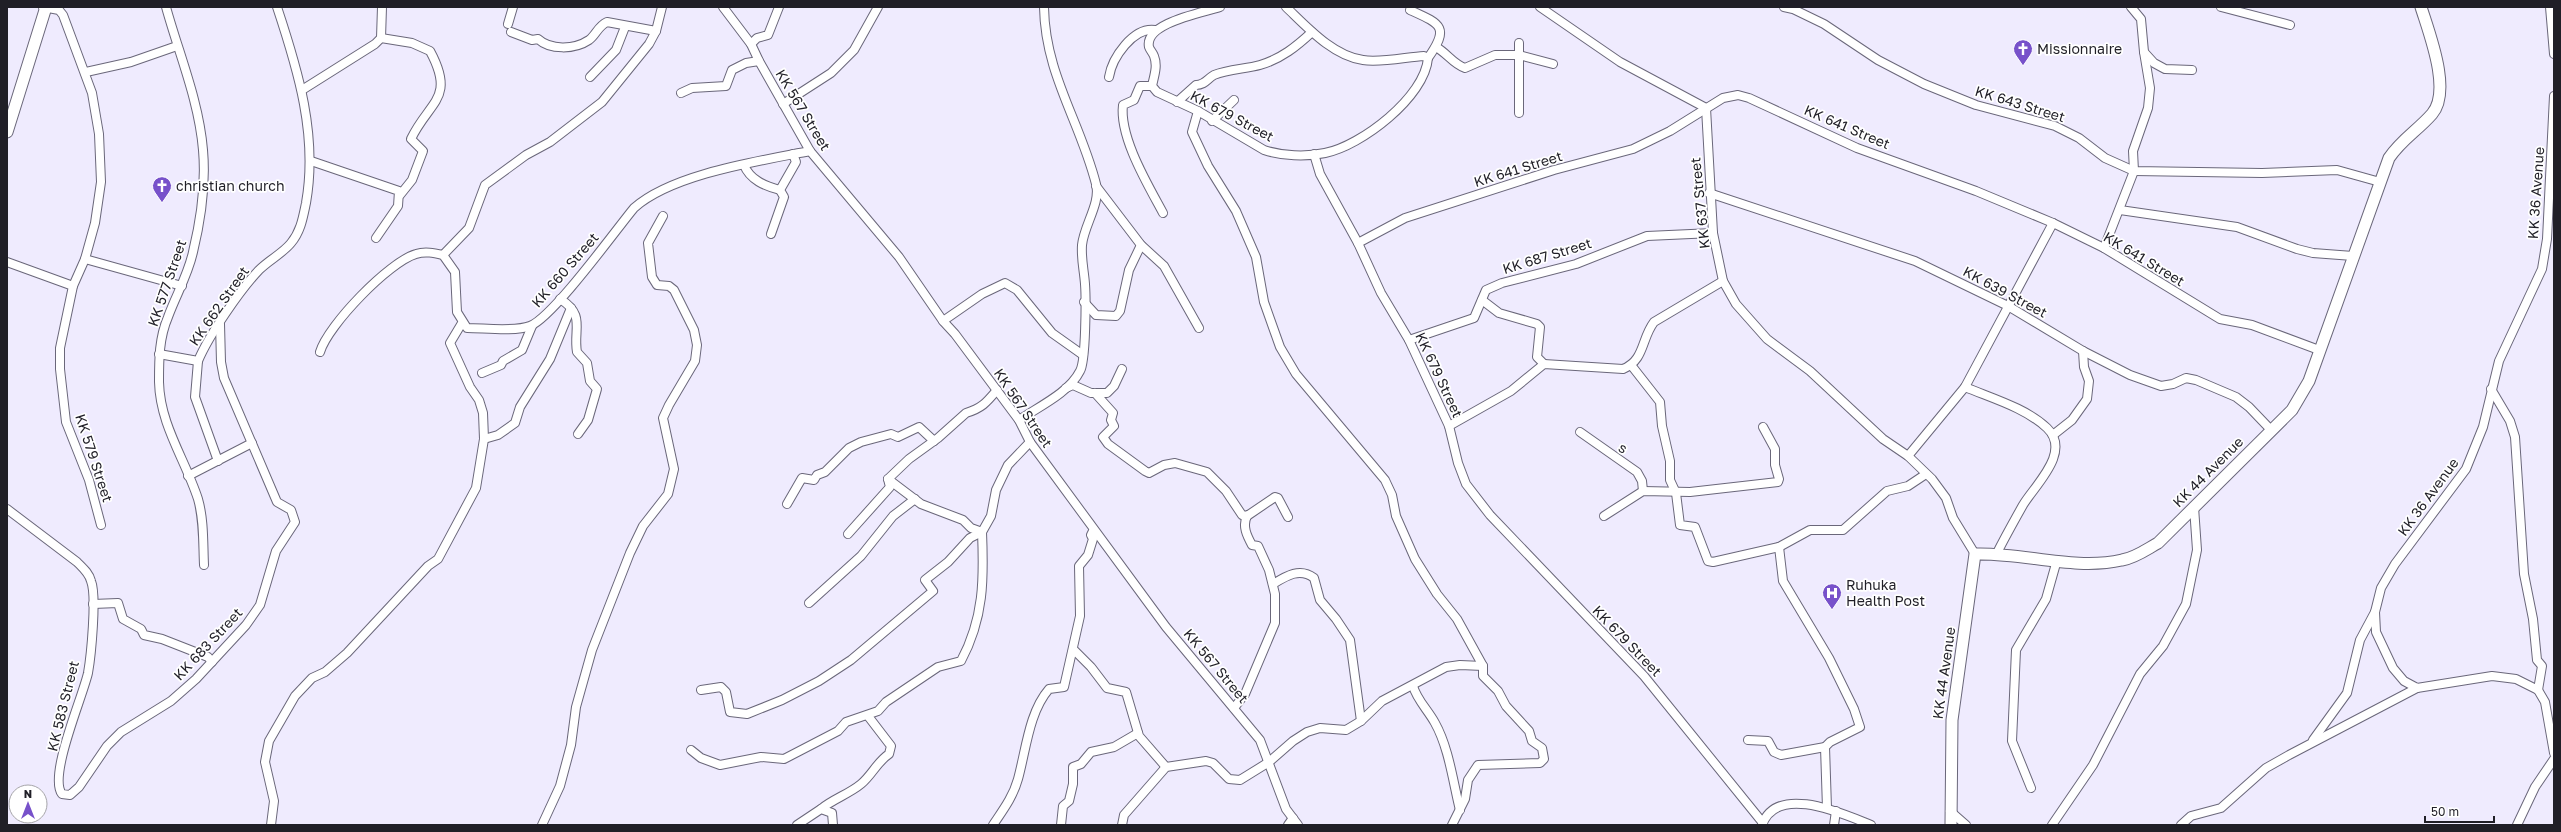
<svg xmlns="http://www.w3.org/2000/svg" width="2561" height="832" font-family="'Golos Text',sans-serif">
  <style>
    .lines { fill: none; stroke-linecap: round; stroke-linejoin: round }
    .street-casing { stroke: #6a677a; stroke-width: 10 }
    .secondary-casing { stroke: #6a677a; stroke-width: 13 }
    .street { stroke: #fff; stroke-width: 8 }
    .secondary { stroke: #fff; stroke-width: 11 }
    .labels { text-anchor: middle; stroke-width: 3.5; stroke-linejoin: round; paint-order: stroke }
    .poi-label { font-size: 14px; fill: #201f27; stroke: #fff; text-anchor: start }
    .street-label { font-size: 14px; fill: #201f27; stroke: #fff }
  </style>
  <rect width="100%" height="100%" fill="#efebfe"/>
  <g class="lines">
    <defs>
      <g id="street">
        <polyline points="43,7 59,10 63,15 92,93 99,134 101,182 95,223 85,259 73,286 60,348 60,369 66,422 89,480 101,525"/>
        <path d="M 166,7 C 179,54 199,101 203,150 C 206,184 201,219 193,252 C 188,275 176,295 168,317 C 159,338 159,359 159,382 C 160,425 185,459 198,499 C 204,520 203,543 204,565"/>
        <polyline points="723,7 751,44 759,61 810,151 899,257 943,321 955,334 1019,420 1030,442 1166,627 1260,740 1286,809 1298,825"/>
        <path d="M 1220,7 C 1202,13 1144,23 1149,47 C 1150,50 1153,53 1154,56 C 1158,66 1154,76 1152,86 L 1157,92 L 1198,111 L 1264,150 C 1282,156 1306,157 1325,153 C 1361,146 1425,97 1428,58 L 1424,56 C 1407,57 1380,63 1363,60 C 1333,56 1307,27 1286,7"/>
        <polyline points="1540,7 1620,62 1706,108 1713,233 1723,281 1736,304 1767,339 1810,371 1883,439 1908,456 1932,479 1946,498 1953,518 1975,554"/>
        <polyline points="1784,7 1793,9 1824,24 1878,60 1924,84 1976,105 2055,126 2079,138 2105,158 2134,171 2262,173 2337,170 2380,182"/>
        <polyline points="2131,7 2141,19 2144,52 2154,63 2165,69 2192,70"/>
        <polyline points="2221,7 2290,25"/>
        <polyline points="2550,7 2554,54"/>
        <path d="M 1410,10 C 1441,24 1450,27 1428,58"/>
        <polyline points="508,24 513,7"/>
        <path d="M 511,32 L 532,40 L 538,39 C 550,50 574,50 589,40 C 596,35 598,26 607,22 L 656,31"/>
        <path d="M 381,38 L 412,43 L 430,51 C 456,99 429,101 411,139 L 423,151 L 412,180 L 400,195"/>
        <polyline points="1519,43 1519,113"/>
        <polyline points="751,44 757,38 768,35 779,7"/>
        <path d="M 1436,47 C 1447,53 1453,64 1465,68 L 1495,55 L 1519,55 L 1553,64"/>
        <polyline points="86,72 131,62 177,46"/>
        <polyline points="590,77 616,50 625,27"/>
        <path d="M 1109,77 C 1112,58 1133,27 1155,30"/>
        <path d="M 1152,86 L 1140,86 L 1134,100 L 1123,105 C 1119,137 1148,185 1163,213"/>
        <polyline points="302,90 375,44 381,38 382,7"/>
        <polyline points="681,93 692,88 726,86 732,70 746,63 759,61"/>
        <polyline points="2554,96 2547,239 2542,269 2499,361 2483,427 2466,469 2395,564 2381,588 2375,612 2376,632 2393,668 2404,681 2417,688 2492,676 2516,679 2538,690 2545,702 2554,753"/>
        <path d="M 1177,102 L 1196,85 C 1205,85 1207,79 1214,75 C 1228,69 1246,69 1260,65 C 1281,59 1297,46 1312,32"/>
        <polyline points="783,104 831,73 854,50 878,7"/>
        <polyline points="1198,111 1192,132 1208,166 1236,211 1256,257 1264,302 1280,347 1296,374 1385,480 1392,495 1396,516 1415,559 1437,594 1457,619 1483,666 1483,676 1498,691 1506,706 1529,731 1532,741 1542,748 1544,759 1540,763 1478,765 1468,780 1465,799 1452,825"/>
        <polyline points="1212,121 1234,100"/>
        <polyline points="1314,154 1320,174 1358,243 1381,293 1409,340 1449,426 1458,463 1466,484 1490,515 1644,676 1763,823"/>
        <polyline points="311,161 399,191 398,206 376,238"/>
        <path d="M 744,165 C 750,180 765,186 780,190"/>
        <polyline points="1096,186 1141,245 1164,266 1199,328"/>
        <polyline points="1709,193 1915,261 2008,306 2083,351 2130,375 2161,386 2173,384 2186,378 2196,380 2236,397 2249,407 2272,431"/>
        <polyline points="2120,210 2237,227 2297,249 2313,253 2353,256"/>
        <polyline points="771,234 784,197 780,190 796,162 793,154"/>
        <polyline points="1358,243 1405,218 1554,170 1633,149 1670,131 1723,98 1738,95 1749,98 1857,148 1976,191 2053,223 2104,248 2220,319 2252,325 2319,350"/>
        <polyline points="2104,248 2134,171 2133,151 2148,108 2150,88 2144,52"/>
        <polyline points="443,255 469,228 485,185 526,155 550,142 602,102 649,44 656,31 662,7"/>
        <polyline points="85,259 182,286"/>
        <polyline points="7,262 73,286"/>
        <path d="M 560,299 C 586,315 573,329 577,352 L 587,363 L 590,381 L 597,389 L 588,420 L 578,434"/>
        <polyline points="1482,300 1499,313 1537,324 1540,327 1537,357 1544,364"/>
        <polyline points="1084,302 1096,315 1116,316 1120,311 1129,270 1141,245"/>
        <polyline points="943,321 982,294 1005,283 1017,290 1052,333 1083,355"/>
        <polyline points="1409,340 1474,318 1486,290 1502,283 1576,264 1647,236 1713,233"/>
        <path d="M 320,352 C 328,325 389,262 416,254 C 425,251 434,253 443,255 L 455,272 L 457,312 L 467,328 C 484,328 515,332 530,326 C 553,317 615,231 634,208 C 672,174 759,161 810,151"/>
        <path d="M 159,354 L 198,361 C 209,335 240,290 259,270 C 269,260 283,253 291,243 C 301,231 303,217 306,203 C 318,136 298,70 277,7"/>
        <polyline points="198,361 195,397 218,461"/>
        <polyline points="1631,365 1660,402 1662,426 1670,461 1670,480 1676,493 1680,525 1695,527 1708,561 1713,562 1779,547 1783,581 1829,658 1854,709 1860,727 1830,742 1825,747 1827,808"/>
        <polyline points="482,373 501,365 503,361 522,350 532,326"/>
        <path d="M 1965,387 C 1991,398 2026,408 2047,428 C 2072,452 2035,485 2023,505 C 2014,521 2005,537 1997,553"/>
        <polyline points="1066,388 1073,385 1091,393 1107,393 1114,386 1122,369"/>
        <polyline points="2491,389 2510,421 2515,437 2524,574 2533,619 2537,660 2542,666 2538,690"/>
        <polyline points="1095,393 1113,413 1111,420 1114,426 1103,437 1108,444 1145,471 1149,473 1164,465 1175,463 1207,472 1226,491 1242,515 1247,516 1275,497 1278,498 1288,517"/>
        <path d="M 1019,420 C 1038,407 1069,393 1080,371 C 1086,361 1086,298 1085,284 C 1084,270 1081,259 1082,245 C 1084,225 1101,203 1096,184 C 1080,121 1045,74 1044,7"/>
        <path d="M 1449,426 L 1511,391 L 1544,364 L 1623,369 C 1645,360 1641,339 1654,322 L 1723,281"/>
        <polyline points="1580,432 1637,472 1642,481 1643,491"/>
        <polyline points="2053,435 2072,420 2087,399 2089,381 2084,367 2083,351"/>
        <polyline points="484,439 498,435 515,423 520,407 550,359 571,308"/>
        <polyline points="1908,456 1965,387 2053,223"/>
        <polyline points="188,476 252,443"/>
        <polyline points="787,504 802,478 814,480 817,475 825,472 849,448 861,442 891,434 898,437 919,427 934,441"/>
        <path d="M 7,509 L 77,562 C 83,568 89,573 91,581 C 97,596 91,656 88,673 C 83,696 48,776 62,794 L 70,795 L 79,787 L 107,746 L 121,732 L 171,701 L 196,679 L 246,625 L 260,605 L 276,551 L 295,522 L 291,510 L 277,502 L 224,378 L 221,362 L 220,324"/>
        <polyline points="1604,516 1643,491 1690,492 1778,482 1779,479 1775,465 1775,449 1763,427"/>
        <polyline points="848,534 890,487 888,479"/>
        <polyline points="1779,547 1810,530 1843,530 1887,491 1908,486 1926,474"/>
        <path d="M 1273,584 C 1286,576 1300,567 1314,578 L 1320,600 L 1336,619 L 1350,640 L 1361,721"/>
        <polyline points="809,603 861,556 893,516 915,499"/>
        <polyline points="93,604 118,603 123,619 141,629 144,635 162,639 208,657 212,662"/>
        <polyline points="1074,650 1091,667 1107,688 1126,692 1139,736 1166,767"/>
        <path d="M 1413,686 C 1417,700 1428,710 1435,723 C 1449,748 1453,782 1460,810"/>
        <polyline points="701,690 721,687 726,692 730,712 747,714 782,700 819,681 851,660 933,591 925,580 948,562 970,538 982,532 991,516 996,490 1008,465 1030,442"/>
        <path d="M 1234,708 L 1245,694 L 1275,623 L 1275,594 L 1269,570 L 1258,546 L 1252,545 C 1247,536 1242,526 1247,516"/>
        <polyline points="1748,740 1768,741 1774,752 1781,755 1825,747"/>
        <polyline points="2313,740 2347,693 2360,640 2375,612"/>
        <path d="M 691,750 L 701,758 L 720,765 L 761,757 L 784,759 L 838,731 L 846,722 L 878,711 L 886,702 L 938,667 L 961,661 C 984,618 984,579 982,532 L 971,528 L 963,520 L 921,504 L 888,479 L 909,459 L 938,438 L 966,413 C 982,408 986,403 997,390"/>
        <polyline points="2031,788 2012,741 2016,650 2046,599 2057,560"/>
        <path d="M 821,809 C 833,799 849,794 861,784 C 872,775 877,762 889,754 L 891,746 L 868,716"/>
        <polyline points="1950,811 1966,825"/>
        <polyline points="271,825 274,801 265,762 269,741 295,696 312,678 325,672 347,653 428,566 438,559 476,488 484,439 483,413 479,400 470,387 450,343 462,323"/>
        <polyline points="542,825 560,786 571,745 576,707 592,650 630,553 643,526 668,494 674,469 663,418 669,405 695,361 697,345 694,330 674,290 669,286 657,285 652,277 648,243 663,216"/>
        <polyline points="797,825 821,809 832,813 833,825"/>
        <path d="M 993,825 C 1003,810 1013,797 1018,779 C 1026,750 1029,712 1049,689 L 1064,687 L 1080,616 L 1079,566 L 1088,555 L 1093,539 L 1091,535 L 1093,531"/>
        <polyline points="1061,825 1063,806 1069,801 1073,784 1073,767 1081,764 1091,752 1114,747 1138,733"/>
        <polyline points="1122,825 1124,815 1166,767 1206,761 1213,763 1229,779 1240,780 1269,762 1293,741 1307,732 1320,728 1346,730 1361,721 1382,701 1446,667 1460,665 1483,666"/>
        <polyline points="1288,825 1293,818"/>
        <path d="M 1762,825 C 1777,783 1843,814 1871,825"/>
        <polyline points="1834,825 1836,811"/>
        <polyline points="2052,825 2093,765 2140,674 2163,646 2186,604 2197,550 2194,507"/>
        <polyline points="2181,825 2191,816 2221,808 2266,768 2289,755 2417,688"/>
        <polyline points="2517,825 2535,787 2554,759"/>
      </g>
      <g id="secondary">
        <polyline points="7,132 46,7"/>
        <path d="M 1951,825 L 1952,720 L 1975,554 C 2023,552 2074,571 2122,560 C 2135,558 2147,549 2158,543 L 2292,410 L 2309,381 L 2389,158 C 2402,139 2417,131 2432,114 C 2452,91 2429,33 2421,7"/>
      </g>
    </defs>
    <use href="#street" class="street-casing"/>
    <use href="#secondary" class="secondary-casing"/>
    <use href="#street" class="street"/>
    <use href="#secondary" class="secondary"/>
  </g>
  <defs>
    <symbol id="church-pin" viewBox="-11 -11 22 30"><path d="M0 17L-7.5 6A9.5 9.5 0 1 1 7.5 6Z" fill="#7751ca" stroke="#fff"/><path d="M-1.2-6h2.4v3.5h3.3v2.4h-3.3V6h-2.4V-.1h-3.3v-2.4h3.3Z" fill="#fff"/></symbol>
    <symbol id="hospital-pin" viewBox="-11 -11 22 30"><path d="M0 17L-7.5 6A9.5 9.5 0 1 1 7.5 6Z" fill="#7751ca" stroke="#fff"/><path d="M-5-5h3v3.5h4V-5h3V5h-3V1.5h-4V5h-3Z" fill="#fff"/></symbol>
  </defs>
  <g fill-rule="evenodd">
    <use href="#church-pin" x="2012" y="38" width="22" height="30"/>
    <use href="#church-pin" x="151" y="175" width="22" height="30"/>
    <use href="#hospital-pin" x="1821" y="582" width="22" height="30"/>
  </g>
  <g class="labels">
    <g class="poi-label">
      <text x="2037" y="54">Missionnaire</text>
      <text x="176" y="191">christian church</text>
      <text x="1846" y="590">Ruhuka<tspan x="1846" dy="16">Health Post</tspan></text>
    </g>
    <g class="street-label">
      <text transform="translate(2020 104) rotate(17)" y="5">KK 643 Street</text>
      <text transform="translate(803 110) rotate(59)" y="5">KK 567 Street</text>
      <text transform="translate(1232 116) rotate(28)" y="5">KK 679 Street</text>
      <text transform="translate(1847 127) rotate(23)" y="5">KK 641 Street</text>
      <text transform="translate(1518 169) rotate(-17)" y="5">KK 641 Street</text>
      <text transform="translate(2536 193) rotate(-86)" y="5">KK 36 Avenue</text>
      <text transform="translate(1700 203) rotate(-96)" y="5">KK 637 Street</text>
      <text transform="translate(1547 256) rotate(-17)" y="5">KK 687 Street</text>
      <text transform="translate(2144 259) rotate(31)" y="5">KK 641 Street</text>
      <text transform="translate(565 270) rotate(-49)" y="5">KK 660 Street</text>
      <text transform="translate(167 283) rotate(-71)" y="5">KK 577 Street</text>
      <text transform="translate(2005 292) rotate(28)" y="5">KK 639 Street</text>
      <text transform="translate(219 306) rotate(-55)" y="5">KK 662 Street</text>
      <text transform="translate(1439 375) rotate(65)" y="5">KK 679 Street</text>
      <text transform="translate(1023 408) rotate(56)" y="5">KK 567 Street</text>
      <text transform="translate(1623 448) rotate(32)" y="5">s</text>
      <text transform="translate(94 458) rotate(72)" y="5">KK 579 Street</text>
      <text transform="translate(2208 472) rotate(-45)" y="5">KK 44 Avenue</text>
      <text transform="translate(2428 497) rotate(-54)" y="5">KK 36 Avenue</text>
      <text transform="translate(1627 641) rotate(46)" y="5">KK 679 Street</text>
      <text transform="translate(208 644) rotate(-47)" y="5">KK 683 Street</text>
      <text transform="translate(1216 666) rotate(50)" y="5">KK 567 Street</text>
      <text transform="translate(1944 673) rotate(-82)" y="5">KK 44 Avenue</text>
      <text transform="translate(63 706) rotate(-76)" y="5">KK 583 Street</text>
    </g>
  </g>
  <rect width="2561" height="832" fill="none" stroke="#201f27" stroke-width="16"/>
  <g transform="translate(28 804)"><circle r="19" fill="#ffffff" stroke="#a6a5a9"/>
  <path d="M0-3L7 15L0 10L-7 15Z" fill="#7751ca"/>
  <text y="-6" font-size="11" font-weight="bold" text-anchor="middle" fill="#201f27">N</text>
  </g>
  <path d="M2425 816v6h69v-6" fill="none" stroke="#201f27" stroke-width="2"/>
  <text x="2431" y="816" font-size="12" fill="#201f27" stroke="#ffffff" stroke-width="3" paint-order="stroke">50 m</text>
</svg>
